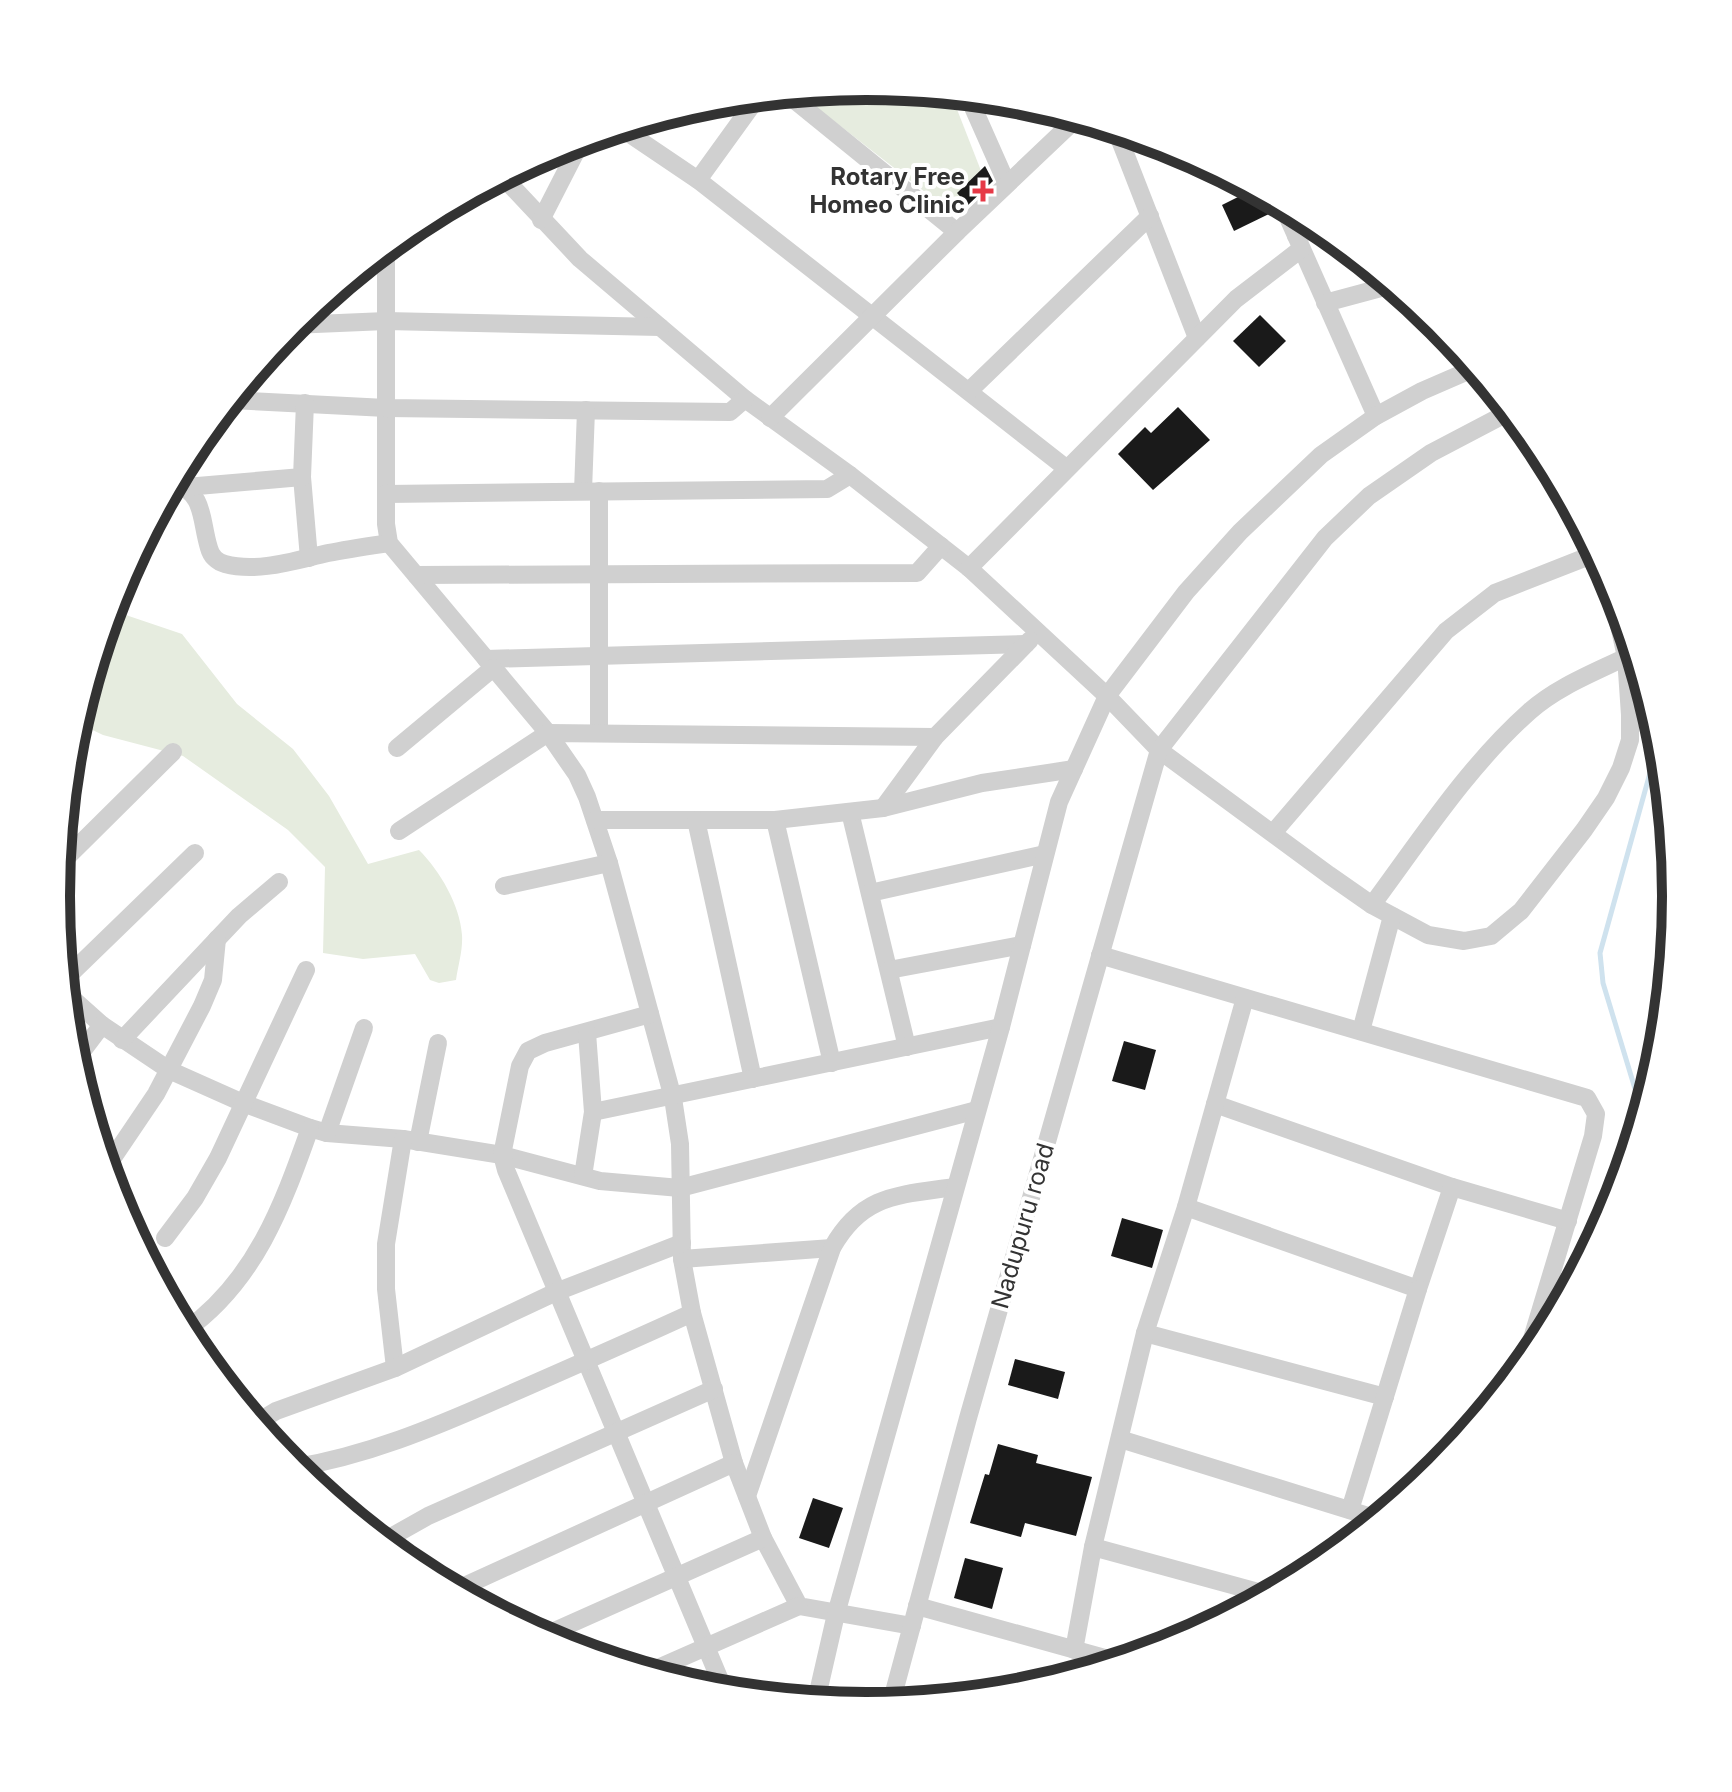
<svg xmlns="http://www.w3.org/2000/svg" width="1732" height="1792" font-family="Inter,sans-serif">
  <style>
    .green { fill: #e6ecdf }
    .lines { fill: none; stroke-linecap: round; stroke-linejoin: round }
    .stream { stroke: #cfe2ee; stroke-width: 5 }
    .building { fill: #1a1a1a }
    .minor { stroke: #d0d0d0; stroke-width: 18 }
    .poi-dot { fill: #e63946; stroke: #fff; stroke-width: 3 }
    .labels { text-anchor: middle; stroke-width: 8; stroke-linejoin: round; paint-order: stroke }
    .poi-label { font-size: 24px; font-weight: bold; fill: #333; stroke: #fff; text-anchor: end }
    .street-label { font-size: 24px; fill: #333; stroke: #fff }
    .rim { fill: none; stroke: #333; stroke-width: 10 }
  </style>
  <rect width="100%" height="100%" fill="#fff"/>
  <g class="green">
    <polygon points="866,86 951,94 985,181 952,213 798,93"/>
    <path d="M 111,610 L 182,634 L 237,704 L 293,749 L 329,796 L 368,864 L 419,850 C 440,871 460,905 462,935 C 463,950 458,966 456,980 L 439,983 L 430,980 L 415,954 L 363,959 L 323,953 L 325,867 L 288,830 L 183,756 L 103,735 L 76,722 Z"/>
  </g>
  <g class="lines">
    <g class="stream">
      <polyline points="1635,1138 1639,1102 1603,983 1600,953 1660,737"/>
      <polyline points="1570,1290 1630,1153"/>
    </g>
  </g>
  <g class="building">
    <polygon points="985,166 993,181 968,205 957,193"/>
    <polygon points="1254,189 1272,199 1273,212 1234,231 1222,205"/>
    <polygon points="1260,315 1286,341 1259,367 1233,341"/>
    <polygon points="1178,407 1210,440 1153,490 1118,454 1145,427 1151,433"/>
    <polygon points="1124,1041 1156,1050 1145,1090 1112,1081"/>
    <polygon points="1122,1218 1163,1230 1152,1268 1111,1256"/>
    <polygon points="1015,1359 1065,1372 1058,1399 1008,1385"/>
    <polygon points="998,1444 1038,1455 1036,1463 1092,1477 1076,1536 1025,1523 1021,1537 970,1523 985,1474 989,1475"/>
    <polygon points="813,1498 843,1508 829,1548 799,1538"/>
    <polygon points="965,1558 1003,1568 992,1609 954,1598"/>
  </g>
  <g class="lines">
    <g class="minor">
      <polyline points="787,94 957,232"/>
      <polyline points="968,96 1007,184"/>
      <polyline points="621,128 698,180 1066,468"/>
      <polyline points="1116,130 1197,338"/>
      <polyline points="502,176 580,259 745,399 850,475 969,568 1107,696 1159,750 1329,875 1372,905 1428,935 1464,941 1491,936 1521,911 1584,830 1606,798 1621,768 1630,740 1630,715 1626,657 1608,575"/>
      <polyline points="698,180 758,97"/>
      <polyline points="1282,204 1376,416"/>
      <polyline points="541,220 582,140"/>
      <polyline points="1296,236 1321,226"/>
      <polyline points="386,247 386,524 389,543 548,733 577,775 587,797 609,863 673,1098 680,1144 682,1259 692,1313 734,1463 763,1538 799,1606 912,1626"/>
      <polyline points="1325,303 1392,285"/>
      <polyline points="292,325 386,321 660,327"/>
      <polyline points="969,391 1150,216"/>
      <polyline points="231,400 386,408 730,412 745,399"/>
      <polyline points="770,418 957,232 1077,118"/>
      <polyline points="302,477 309,558"/>
      <path d="M 174,481 C 206,496 200,519 209,548 C 211,556 217,562 225,564 C 258,573 296,560 328,553 C 348,549 369,546 389,543"/>
      <polyline points="186,487 302,477 305,403"/>
      <polyline points="583,491 586,410"/>
      <polyline points="386,494 827,489 850,475"/>
      <polyline points="969,568 1236,299 1301,249"/>
      <polyline points="416,575 917,573 941,546"/>
      <polyline points="486,659 1026,644"/>
      <polyline points="599,733 599,491"/>
      <polyline points="397,748 493,668"/>
      <polyline points="883,808 935,737 1030,640"/>
      <polyline points="850,812 907,1047"/>
      <polyline points="595,820 775,820 883,808 982,783 1074,769"/>
      <polyline points="696,820 753,1079"/>
      <polyline points="775,820 832,1063"/>
      <polyline points="399,831 548,733 935,737"/>
      <polyline points="1273,833 1446,631 1495,593 1597,553"/>
      <polyline points="59,865 173,752"/>
      <polyline points="504,886 609,863"/>
      <polyline points="870,893 1045,854"/>
      <path d="M 1372,905 C 1421,839 1468,766 1530,711 C 1557,687 1593,673 1626,657"/>
      <polyline points="1100,955 1587,1098 1596,1114 1593,1136 1524,1365"/>
      <polyline points="889,970 1022,945"/>
      <polyline points="64,980 195,853"/>
      <polyline points="65,992 102,1025 169,1070 243,1103 310,1128 327,1133 403,1139 502,1155 600,1181 680,1188 977,1110"/>
      <polyline points="650,1014 545,1043 528,1051 520,1066 502,1155 506,1170 725,1692"/>
      <polyline points="1361,1031 1392,916"/>
      <polyline points="122,1040 239,916 279,882"/>
      <polyline points="74,1062 102,1025"/>
      <polyline points="1215,1104 1452,1187"/>
      <polyline points="593,1112 1001,1027"/>
      <polyline points="327,1133 364,1028"/>
      <polyline points="418,1142 438,1043"/>
      <polyline points="106,1168 156,1094 202,1006 213,980 217,939"/>
      <polyline points="583,1176 593,1112 587,1033"/>
      <polyline points="1186,1207 1418,1289 1452,1187 1568,1221"/>
      <polyline points="165,1238 195,1198 218,1158 306,970"/>
      <polyline points="682,1259 832,1248"/>
      <path d="M 185,1331 C 255,1281 282,1207 310,1128"/>
      <polyline points="1145,1333 1385,1397"/>
      <polyline points="395,1368 386,1289 386,1244 403,1139"/>
      <polyline points="256,1423 276,1411 395,1368 556,1292 682,1243"/>
      <polyline points="1120,1439 1378,1519"/>
      <path d="M 292,1468 C 366,1456 433,1428 501,1398 C 565,1370 629,1342 692,1313"/>
      <path d="M 747,1496 L 832,1248 C 862,1194 899,1195 955,1187"/>
      <polyline points="1350,1510 1418,1289"/>
      <polyline points="382,1542 428,1516 714,1389"/>
      <polyline points="1093,1547 1269,1595"/>
      <polyline points="460,1588 734,1463"/>
      <polyline points="917,1606 1119,1662"/>
      <polyline points="550,1633 763,1538"/>
      <polyline points="1074,1650 1093,1547 1145,1333 1186,1207 1245,998"/>
      <polyline points="649,1672 799,1606"/>
      <polyline points="816,1701 836,1614 1001,1027 1059,802 1107,696 1186,592 1240,532 1321,455 1376,416 1422,391 1475,368"/>
      <polyline points="891,1703 968,1418 1159,750 1325,538 1369,496 1431,453 1511,411"/>
    </g>
  </g>
  <path class="poi-dot" d="M979 179h8v8h8v8h-8v8h-8v-8h-8v-8h8z"/>
  <g class="labels">
    <g class="poi-label">
      <text x="965" y="185">Rotary Free<tspan x="965" dy="28">Homeo Clinic</tspan></text>
    </g>
    <g class="street-label">
      <text transform="translate(1023 1226) rotate(-74)" y="8">Nadupuru road</text>
    </g>
  </g>
  <path d="M0 0H1732V1792H0ZM70 896a796 796 0 1 1 1592 0a796 796 0 1 1-1592 0Z" fill="#fff" fill-rule="evenodd"/>
  <path class="rim" d="M70 896a796 796 0 1 1 1592 0a796 796 0 1 1-1592 0Z"/>
</svg>
